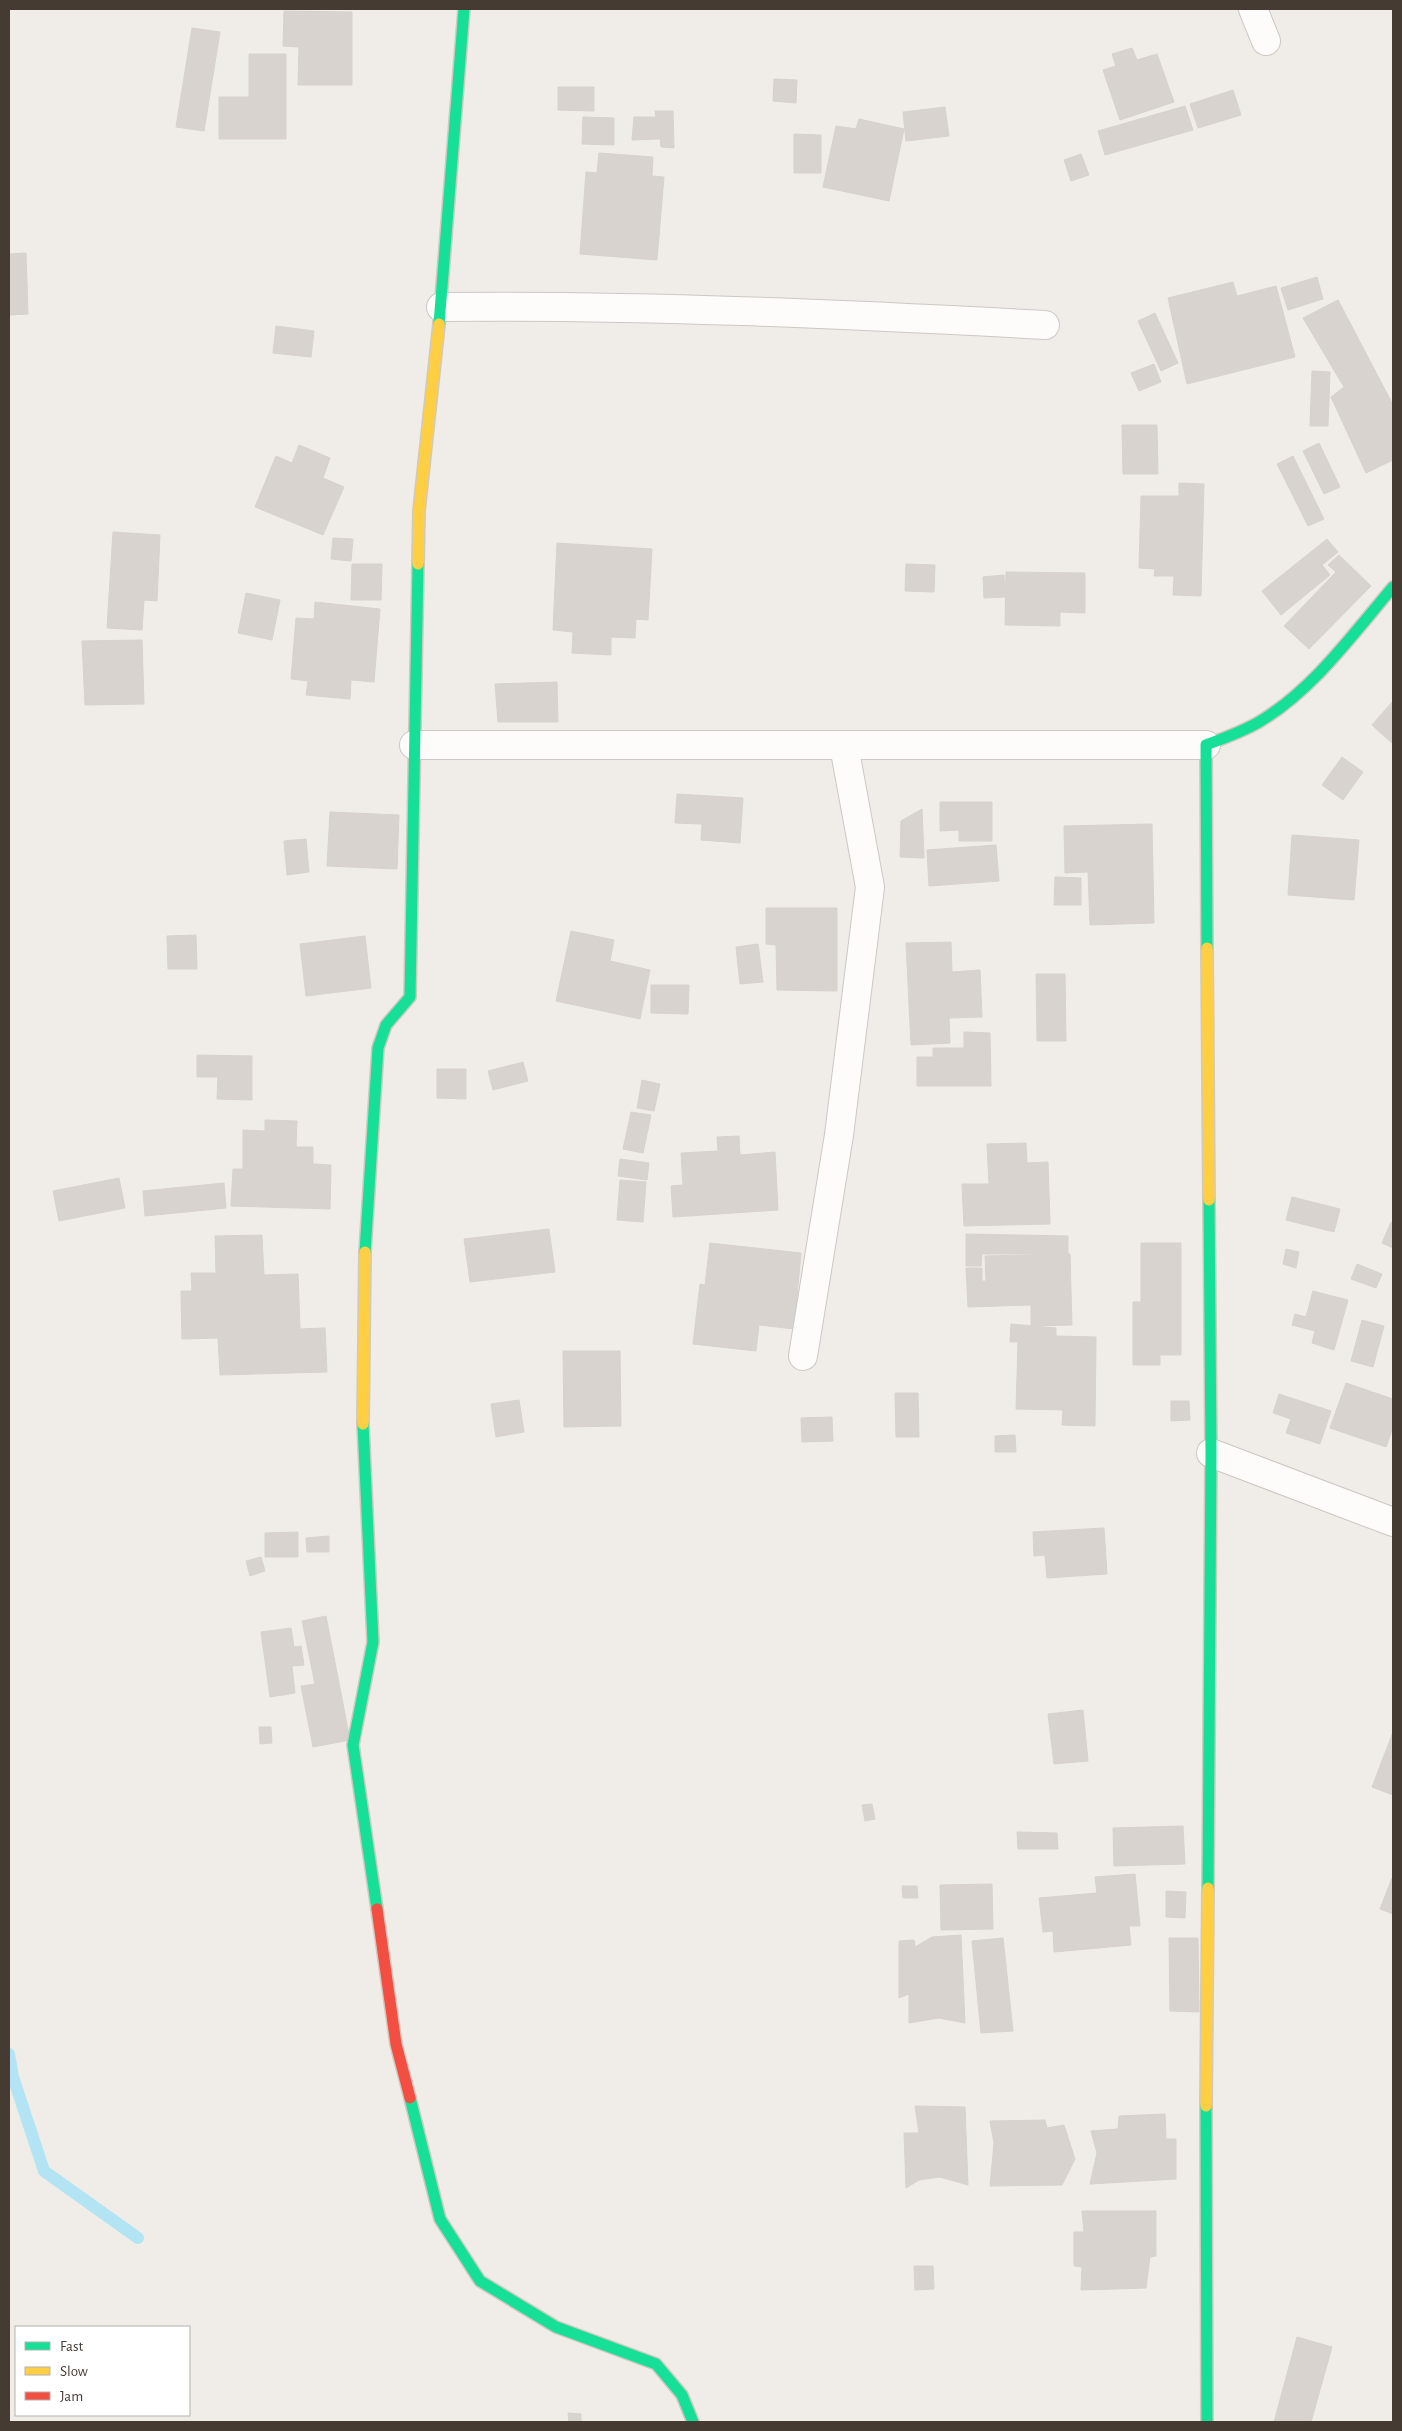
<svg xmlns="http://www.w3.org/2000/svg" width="1402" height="2431" font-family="'Alegreya Sans',sans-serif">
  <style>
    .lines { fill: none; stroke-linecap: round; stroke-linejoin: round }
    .stream { stroke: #b2e4f4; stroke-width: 12 }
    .building { fill: #d8d3ce; stroke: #d8d2cd }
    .street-casing { stroke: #ccc8c3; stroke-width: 30 }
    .fast-casing { stroke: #d1c9be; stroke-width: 14 }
    .slow-casing { stroke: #d1c9be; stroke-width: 14 }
    .jam-casing { stroke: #d1c9be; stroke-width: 14 }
    .street { stroke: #fdfcfb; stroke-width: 28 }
    .fast { stroke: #16e098; stroke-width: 11 }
    .slow { stroke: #ffcf43; stroke-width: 11 }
    .jam { stroke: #f24e42; stroke-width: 11 }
  </style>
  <rect width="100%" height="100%" fill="#f0ece7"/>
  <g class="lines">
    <polyline class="stream" points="9,2054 13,2077 44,2171 138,2238"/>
  </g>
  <g class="building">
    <polygon points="284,11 352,12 352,85 298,85 299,47 283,46"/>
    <polygon points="192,28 220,32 204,131 176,127"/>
    <polygon points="1132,48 1137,60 1157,54 1174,102 1120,120 1103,70 1116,66 1112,54"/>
    <polygon points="249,54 286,54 286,139 219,139 219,97 249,97"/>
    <polygon points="774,79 797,80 796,103 773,101"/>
    <polygon points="558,87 594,87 594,111 558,110"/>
    <polygon points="1233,90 1241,115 1198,128 1190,104"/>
    <polygon points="1185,106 1193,130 1105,155 1098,131"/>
    <polygon points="945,107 949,136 906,141 903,112"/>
    <polygon points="655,111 673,111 674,148 661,147 660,139 632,140 634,117 656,117"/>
    <polygon points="583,117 614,118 614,145 582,144"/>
    <polygon points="859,119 904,129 889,201 823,187 836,126 856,129"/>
    <polygon points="794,134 821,135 821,173 794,173"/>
    <polygon points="599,153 653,157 652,176 664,177 657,260 580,254 586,172 597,173"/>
    <polygon points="1081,154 1089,175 1071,181 1064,160"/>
    <polygon points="26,253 28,314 9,315 9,254"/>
    <polygon points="1317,277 1323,299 1288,310 1281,288"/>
    <polygon points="1233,282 1237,296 1276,286 1295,357 1187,384 1168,298"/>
    <polygon points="1338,300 1393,405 1393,460 1366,473 1331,397 1344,387 1303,318"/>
    <polygon points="1155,313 1178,363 1161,371 1138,321"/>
    <polygon points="276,326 314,331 311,357 273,353"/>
    <polygon points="1154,364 1161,382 1139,391 1131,373"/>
    <polygon points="1312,371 1330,372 1328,426 1310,426"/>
    <polygon points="1122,425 1157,425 1158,474 1123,474"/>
    <polygon points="1319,443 1340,487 1324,494 1303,451"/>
    <polygon points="299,445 330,458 323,478 344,487 323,535 255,507 276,456 292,463"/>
    <polygon points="1293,456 1324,519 1308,526 1277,464"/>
    <polygon points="1179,483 1204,484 1201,596 1173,595 1174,576 1154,576 1155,569 1139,568 1141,496 1179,496"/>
    <polygon points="113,532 160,535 157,601 144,600 142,630 107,628"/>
    <polygon points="333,538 353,539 351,561 331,559"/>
    <polygon points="1327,539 1338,552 1322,565 1330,575 1281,615 1262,591"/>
    <polygon points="557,543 652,549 648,620 636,619 635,638 611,637 611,655 572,653 573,632 553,630"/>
    <polygon points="1339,555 1371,586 1309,649 1284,626 1336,572 1328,565"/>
    <polygon points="352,564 382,564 381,600 351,600"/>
    <polygon points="906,564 935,565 934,592 905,591"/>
    <polygon points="1006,572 1085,573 1085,613 1060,612 1060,626 1005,625"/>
    <polygon points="1004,575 1005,597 984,598 983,577"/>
    <polygon points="246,593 280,600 272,640 238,633"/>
    <polygon points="315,602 380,609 374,682 351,680 350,699 306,695 308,681 291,679 296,618 314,619"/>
    <polygon points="142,640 144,704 85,705 82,641"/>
    <polygon points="557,682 558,722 498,722 495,684"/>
    <polygon points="1393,701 1393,744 1372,725"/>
    <polygon points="1342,757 1363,772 1343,800 1322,785"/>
    <polygon points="677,794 743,798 740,843 701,840 702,824 675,823"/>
    <polygon points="940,802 992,802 992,841 959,841 959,830 940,831"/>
    <polygon points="922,809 924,858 900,857 901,821"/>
    <polygon points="330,812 399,815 397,869 327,866"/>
    <polygon points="1152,824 1154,923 1090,925 1088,872 1065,873 1064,826"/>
    <polygon points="1292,835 1359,840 1354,900 1288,895"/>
    <polygon points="306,839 309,872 287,875 284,841"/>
    <polygon points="996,845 999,881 929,886 927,850"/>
    <polygon points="1055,877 1081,878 1081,905 1054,905"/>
    <polygon points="766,908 837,908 837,991 777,990 776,945 766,944"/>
    <polygon points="571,931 614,940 610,961 650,970 640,1019 556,1001"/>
    <polygon points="196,935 197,969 168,969 167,936"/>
    <polygon points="365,936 371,988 306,996 300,944"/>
    <polygon points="951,942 952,972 980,970 982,1017 949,1018 950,1043 911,1045 906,943"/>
    <polygon points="758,944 763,982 740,984 736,947"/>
    <polygon points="1036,974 1065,974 1066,1041 1037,1041"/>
    <polygon points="651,985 689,985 688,1014 651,1013"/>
    <polygon points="964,1032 990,1033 991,1086 917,1086 917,1057 933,1057 933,1048 964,1048"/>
    <polygon points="197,1055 252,1056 252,1100 217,1099 218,1077 197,1077"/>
    <polygon points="523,1062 528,1081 493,1090 488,1071"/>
    <polygon points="437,1069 466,1069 466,1099 437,1098"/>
    <polygon points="642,1080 660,1084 654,1111 637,1108"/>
    <polygon points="631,1112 651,1115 643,1153 623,1149"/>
    <polygon points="265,1120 297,1121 296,1147 313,1147 313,1164 331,1165 330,1209 231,1206 233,1169 243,1169 243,1130 265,1131"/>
    <polygon points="739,1136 740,1155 775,1152 778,1210 673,1217 671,1186 683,1185 681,1153 718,1151 717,1137"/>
    <polygon points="1026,1143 1027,1163 1048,1162 1050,1224 964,1226 962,1184 989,1184 987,1144"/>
    <polygon points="620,1159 649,1163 647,1180 618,1176"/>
    <polygon points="119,1178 125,1208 59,1221 53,1191"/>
    <polygon points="620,1180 646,1182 643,1222 617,1220"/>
    <polygon points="224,1183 226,1208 145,1216 143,1191"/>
    <polygon points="1292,1197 1340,1209 1334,1232 1286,1220"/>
    <polygon points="1391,1222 1393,1223 1393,1248 1382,1243"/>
    <polygon points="549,1229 555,1272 470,1282 464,1239"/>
    <polygon points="966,1234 1068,1236 1068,1254 982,1254 981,1266 966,1266"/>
    <polygon points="262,1235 264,1275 298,1274 300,1329 325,1328 327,1372 220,1375 218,1338 182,1339 181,1291 192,1291 191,1273 216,1273 215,1236"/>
    <polygon points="710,1243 801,1253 794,1329 759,1325 756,1351 693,1344 700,1284 705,1285"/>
    <polygon points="1141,1243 1181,1243 1181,1355 1160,1355 1160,1365 1133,1365 1133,1302 1141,1302"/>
    <polygon points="1286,1249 1299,1252 1296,1268 1283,1264"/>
    <polygon points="1070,1254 1072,1325 1031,1326 1031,1305 968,1307 966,1268 982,1268 982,1281 986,1281 985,1256"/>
    <polygon points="1357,1264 1382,1274 1376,1288 1351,1279"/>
    <polygon points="1313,1291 1348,1300 1334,1350 1312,1343 1315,1331 1292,1325 1295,1314 1306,1317"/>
    <polygon points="1362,1320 1384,1326 1373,1367 1351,1361"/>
    <polygon points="1011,1324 1056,1328 1056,1336 1096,1337 1095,1426 1062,1425 1063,1410 1016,1409 1018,1342 1010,1342"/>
    <polygon points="563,1351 620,1351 621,1426 564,1427"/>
    <polygon points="1346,1383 1393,1399 1393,1427 1386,1447 1330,1428"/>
    <polygon points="895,1393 918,1393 919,1437 896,1437"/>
    <polygon points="1279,1394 1331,1411 1320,1444 1286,1433 1291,1419 1273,1413"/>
    <polygon points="519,1400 524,1432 496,1437 491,1404"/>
    <polygon points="1171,1401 1189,1401 1190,1420 1171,1421"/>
    <polygon points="832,1417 833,1441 802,1442 801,1418"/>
    <polygon points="1015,1435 1016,1452 995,1452 995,1436"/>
    <polygon points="1104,1528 1107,1574 1047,1578 1045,1555 1034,1556 1033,1532"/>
    <polygon points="298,1532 298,1557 265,1557 265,1533"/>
    <polygon points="329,1536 329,1552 307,1552 306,1538"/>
    <polygon points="261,1557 265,1571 250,1576 246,1561"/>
    <polygon points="326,1616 350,1740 313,1747 301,1686 315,1684 302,1621"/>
    <polygon points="291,1628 294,1647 301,1646 304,1665 292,1666 295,1693 270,1697 261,1632"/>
    <polygon points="1083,1710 1088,1761 1054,1764 1048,1714"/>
    <polygon points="259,1727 271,1727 272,1743 260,1744"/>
    <polygon points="1393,1732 1393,1795 1372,1787"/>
    <polygon points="872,1804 875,1819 865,1821 862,1805"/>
    <polygon points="1183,1826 1185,1864 1114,1866 1113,1828"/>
    <polygon points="1017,1832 1057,1833 1058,1849 1018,1849"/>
    <polygon points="1135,1874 1140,1926 1129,1926 1131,1945 1054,1952 1053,1931 1043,1932 1039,1898 1097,1893 1095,1877"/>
    <polygon points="1392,1878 1393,1878 1393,1914 1380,1909"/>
    <polygon points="992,1884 993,1929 941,1930 940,1885"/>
    <polygon points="902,1886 917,1886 918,1898 903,1898"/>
    <polygon points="1166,1891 1186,1892 1185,1918 1166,1917"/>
    <polygon points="961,1935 965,2023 939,2018 909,2023 909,1994 899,1998 899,1941 914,1940 915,1947 932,1937"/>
    <polygon points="1003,1938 1013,2031 981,2033 972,1941"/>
    <polygon points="1169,1938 1198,1938 1199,2012 1170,2011"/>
    <polygon points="915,2106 965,2107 968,2185 940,2177 919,2180 906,2188 904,2133 919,2133"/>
    <polygon points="1165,2114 1166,2139 1176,2139 1176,2179 1090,2184 1097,2153 1091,2131 1118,2129 1119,2116"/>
    <polygon points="1045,2120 1047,2128 1064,2125 1075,2159 1062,2185 990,2186 994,2143 990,2121"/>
    <polygon points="1082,2211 1156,2211 1156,2256 1150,2257 1146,2288 1081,2290 1082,2267 1074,2266 1074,2232 1084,2232"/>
    <polygon points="914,2266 933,2266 934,2289 915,2290"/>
    <polygon points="1297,2337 1332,2347 1311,2422 1274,2422"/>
    <polygon points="568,2413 581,2414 581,2422 569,2422"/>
  </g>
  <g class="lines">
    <defs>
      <g id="street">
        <polyline points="1253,9 1266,41"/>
        <path d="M 441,307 C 642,305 843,314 1045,325"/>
        <polyline points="414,745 1206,745"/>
        <polyline points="803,1356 839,1135 870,887 844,746"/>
        <polyline points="1211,1453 1393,1522"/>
      </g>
      <g id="fast">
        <polyline points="439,324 464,9"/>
        <path d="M 1207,948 L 1206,745 C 1224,738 1242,732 1259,722 C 1313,690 1353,634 1393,587"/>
        <polyline points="365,1252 378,1048 386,1025 410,997 418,564"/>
        <polyline points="363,1424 373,1642 353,1745 377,1909"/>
        <polyline points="1208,1888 1211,1453 1209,1200"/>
        <polyline points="410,2098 440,2219 480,2281 556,2327 656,2364 682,2395 693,2422"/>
        <polyline points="1206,2106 1207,2422"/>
      </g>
      <g id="slow">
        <polyline points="418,564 419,511 439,324"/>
        <polyline points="1207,948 1209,1200"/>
        <polyline points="363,1424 365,1252"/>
        <polyline points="1206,2106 1208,1888"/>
      </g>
      <polyline id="jam" points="377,1909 396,2044 410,2098"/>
    </defs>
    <use href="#street" class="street-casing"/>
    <use href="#fast" class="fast-casing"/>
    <use href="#slow" class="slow-casing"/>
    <use href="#jam" class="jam-casing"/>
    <use href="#street" class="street"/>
    <use href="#fast" class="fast"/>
    <use href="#slow" class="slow"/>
    <use href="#jam" class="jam"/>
  </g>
  <rect width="1402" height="2431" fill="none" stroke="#463b33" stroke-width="20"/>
  <rect x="15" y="2326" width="175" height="90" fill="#ffffff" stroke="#b5b1ad"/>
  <rect x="25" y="2342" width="25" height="8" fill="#16e098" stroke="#b5b1ad"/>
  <text x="60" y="2351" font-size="15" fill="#463b33">Fast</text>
  <rect x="25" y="2367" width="25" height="8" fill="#ffcf43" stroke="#b5b1ad"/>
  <text x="60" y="2376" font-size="15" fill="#463b33">Slow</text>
  <rect x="25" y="2392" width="25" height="8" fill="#f24e42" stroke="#b5b1ad"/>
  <text x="60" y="2401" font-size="15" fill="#463b33">Jam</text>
</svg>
